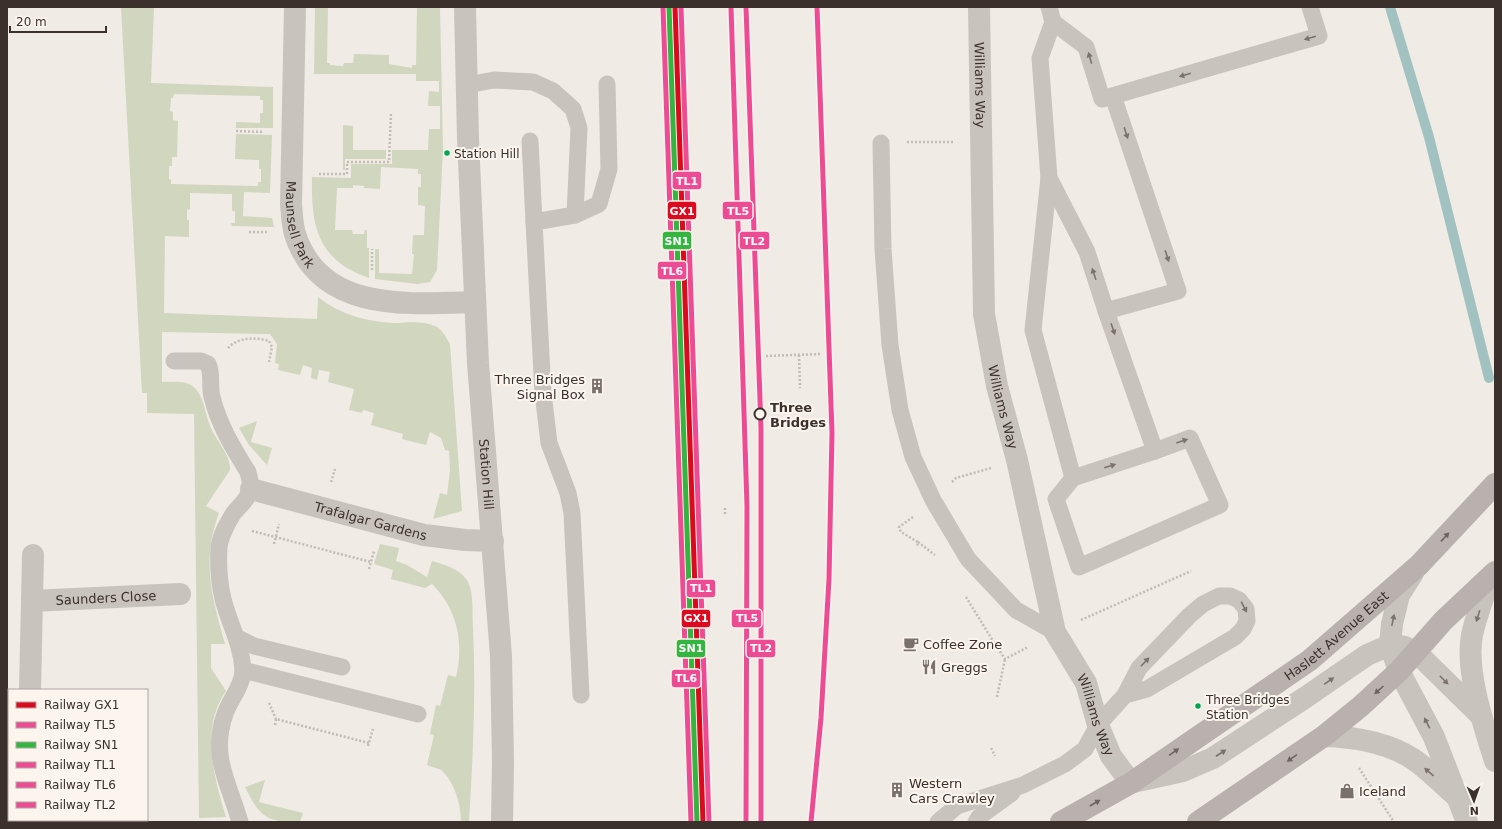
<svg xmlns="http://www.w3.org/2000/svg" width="1502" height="829" font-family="'DejaVu Sans',sans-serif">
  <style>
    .green { fill: #d1d6bf }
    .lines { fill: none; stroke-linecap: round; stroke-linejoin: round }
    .stream { stroke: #a1c2c1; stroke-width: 10 }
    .path { stroke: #c2bbb6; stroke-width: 2.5; stroke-dasharray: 2 2; stroke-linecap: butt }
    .service { stroke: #c9c3be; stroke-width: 17 }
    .minor { stroke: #c9c3be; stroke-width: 22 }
    .tertiary { stroke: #c9c3be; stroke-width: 22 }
    .primary { stroke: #b8b1ad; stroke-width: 22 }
    .rail-1-casing { stroke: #fbf5ee; stroke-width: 8 }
    .rail-2-casing { stroke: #fbf5ee; stroke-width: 8 }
    .rail-3-casing { stroke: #fbf5ee; stroke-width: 8 }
    .rail-4-casing { stroke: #fbf5ee; stroke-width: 8 }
    .rail-5-casing { stroke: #fbf5ee; stroke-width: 8 }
    .rail-6-casing { stroke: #fbf5ee; stroke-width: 8 }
    .rail-1 { stroke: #dc0a1e; stroke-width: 5 }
    .rail-2 { stroke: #ee4b95; stroke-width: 5 }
    .rail-3 { stroke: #33b540; stroke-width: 5 }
    .rail-4 { stroke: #ee4b95; stroke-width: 5 }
    .rail-5 { stroke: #ee4b95; stroke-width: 5 }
    .rail-6 { stroke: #ee4b95; stroke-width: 5 }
    .oneway { fill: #7b726d }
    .oneway2 { fill: #6d645f }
    .bus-dot { fill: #00a651; stroke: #fbf5ee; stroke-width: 1.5 }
    .stop-dot { fill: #fbf5ee; stroke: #3b302b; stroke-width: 2 }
    .labels { text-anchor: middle; stroke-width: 4; stroke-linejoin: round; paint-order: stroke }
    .bus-label { font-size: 12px; fill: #3b302b; stroke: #fbf5ee; text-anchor: start }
    .street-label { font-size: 13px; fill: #3b302b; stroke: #fbf5ee }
    .poi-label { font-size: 13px; fill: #3b302b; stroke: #fbf5ee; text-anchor: start }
    .stop-label { font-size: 13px; font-weight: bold; fill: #3b302b; stroke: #fbf5ee; text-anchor: start }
    .line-badge { stroke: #fbf5ee; stroke-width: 1.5 }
    .badge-label { font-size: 11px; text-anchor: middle; font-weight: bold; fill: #fff }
  </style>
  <rect width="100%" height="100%" fill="#f0ebe5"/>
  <g class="green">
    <path d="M 121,7 L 154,7 L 151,83 L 273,87 L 273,128 L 236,128 L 236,122 L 260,123 L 260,113 L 263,113 L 263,100 L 260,100 L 260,96 L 174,94 L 173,98 L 171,98 L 170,111 L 173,112 L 173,120 L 178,121 L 177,157 L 172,157 L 172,166 L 169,166 L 169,179 L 171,180 L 171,184 L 258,186 L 258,182 L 261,182 L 261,169 L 259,169 L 259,160 L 235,159 L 236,134 L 272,135 L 270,193 L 244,192 L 243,216 L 272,218 L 274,227 L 232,226 L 231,223 L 235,223 L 235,211 L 232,211 L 232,194 L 190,193 L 190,209 L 187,210 L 187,220 L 189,220 L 189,237 L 165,236 L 164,313 L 317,319 L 318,297 C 339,314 365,321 392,323 C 406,323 421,320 435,326 C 442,329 446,337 450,344 L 462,511 L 433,519 L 440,493 L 447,495 L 450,470 L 449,451 L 445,450 L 441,438 L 430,432 L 426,445 L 402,439 L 403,434 L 371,425 L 374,413 L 363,410 L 362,413 L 349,410 L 354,389 L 328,382 L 330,372 L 319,370 L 317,380 L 311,378 L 312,368 L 303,365 L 300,375 L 278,370 L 279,364 L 275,363 L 277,344 L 270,334 L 162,332 L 162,382 C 173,382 187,380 195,388 C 205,399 205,416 211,428 C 217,442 231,455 230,470 L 206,506 L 219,513 C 201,561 212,598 225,644 L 211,644 L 211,668 L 226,691 C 200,727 214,778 226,817 L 199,818 L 194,414 L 147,413 L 147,393 L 142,393 Z"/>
    <path d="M 315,7 L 328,7 L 327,63 L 330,63 L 330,65 L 343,66 L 344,63 L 353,63 L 354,54 L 389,55 L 389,64 L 412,68 L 412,65 L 416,65 L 417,7 L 440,7 L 443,149 L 437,270 L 430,282 L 417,284 L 375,279 L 375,249 L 379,249 L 379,273 L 412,274 L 414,254 L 412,254 L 413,235 L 424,235 L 425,206 L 418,205 L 418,187 L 421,187 L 421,174 L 418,174 L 418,169 L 381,167 L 380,189 L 364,188 L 364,186 L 353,185 L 353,188 L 337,188 L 335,230 L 352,230 L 353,234 L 364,234 L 365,230 L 367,230 L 367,248 L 369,248 L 369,278 C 317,260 311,226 312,177 L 351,178 L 351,164 L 392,164 L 392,150 L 428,150 L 429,129 L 440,129 L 440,106 L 428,106 L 429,91 L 439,92 L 439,81 L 416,81 L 416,74 L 314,74 Z"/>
    <polygon points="343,125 353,126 353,150 386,150 386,159 345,159 345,170 343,170"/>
    <polygon points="257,421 251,442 272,448 267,465 249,445 239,428"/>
    <path d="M 380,544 L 399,548 L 396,561 L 407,565 L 427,577 L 432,561 C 445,565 461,569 468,582 C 474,594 472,613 473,627 C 476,692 473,757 469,822 L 461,822 C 461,805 455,782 441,770 C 438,768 431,767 427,765 L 434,735 L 430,734 L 436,705 L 440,706 L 448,675 L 456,677 C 464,643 458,610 432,584 L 425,588 L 391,579 L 393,570 L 374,564 Z"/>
    <path d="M 265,780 L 259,802 L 303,813 L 300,822 C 266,822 260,817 245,787 Z"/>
  </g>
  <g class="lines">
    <polyline class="stream" points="1390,7 1429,137 1489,378"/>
    <g class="path">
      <polyline points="236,131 264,132"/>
      <polyline points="907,142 954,142"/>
      <polyline points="319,174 347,174 347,162 389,162 391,112"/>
      <polyline points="249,232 267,232"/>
      <polyline points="372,270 372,249"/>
      <path d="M 228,348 C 238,337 256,337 269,341 L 272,347 L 269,362"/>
      <polyline points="799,355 800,388"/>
      <polyline points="766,356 821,354"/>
      <polyline points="331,482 335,469"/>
      <polyline points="952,482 956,478 991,468"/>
      <polyline points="725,508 725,516"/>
      <polyline points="913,517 899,527 901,532 918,542 917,547"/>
      <polyline points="252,531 371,562"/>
      <polyline points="918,542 935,555"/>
      <polyline points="274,544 279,524"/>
      <polyline points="369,569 374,551"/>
      <polyline points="966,597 993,641 1005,659 1028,647"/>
      <polyline points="1081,620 1191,571"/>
      <polyline points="997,697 1005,659"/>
      <polyline points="269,703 276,719"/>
      <polyline points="275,725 276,719 369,743"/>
      <polyline points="368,746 373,729"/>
      <polyline points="991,748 995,756"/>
      <polyline points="1359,768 1394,822"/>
    </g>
    <g class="service">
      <polyline points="1049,7 1053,22 1086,47 1102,99 1319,36 1310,7"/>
      <polyline points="1053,22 1040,58 1049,178 1033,330 1073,478 1056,499 1079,567 1220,505 1190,438 1155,451 1106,311 1178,291 1113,96"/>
      <polyline points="467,85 494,80 533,82 553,91 573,109 579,128 575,215"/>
      <polyline points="530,141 534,222"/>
      <polyline points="881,143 883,249 890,345 900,410 913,457 933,500 968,559 1016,610 1055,632"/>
      <polyline points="1049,178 1087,252 1106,311"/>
      <path d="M 174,361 L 201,361 L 208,364 C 213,375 209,386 212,397 C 219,425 233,448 248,472 C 249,477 252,484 250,490 C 248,500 239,506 233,514 C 227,524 220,536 219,548 C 218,565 219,582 223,599 C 229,623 241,643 243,669 C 243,686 230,699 225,714 C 210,756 229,783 240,822"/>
      <polyline points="1073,478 1155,451"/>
      <polyline points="238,638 254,646 342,667"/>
      <polyline points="243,670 418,714"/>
      <polyline points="581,695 572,513 568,493 549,443 543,393 534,222 575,215 599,204 609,169 607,84"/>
      <polyline points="938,822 957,806 1023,785 1065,764 1085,749 1098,725 1125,695 1139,668 1189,616 1203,604 1219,596 1230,596 1239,600 1246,609 1247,621 1243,629 1235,637 1147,689 1125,695"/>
      <polyline points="976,822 979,817 1012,793"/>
    </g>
    <g class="minor">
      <path id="s1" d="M 295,7 L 291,204 C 292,213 292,224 295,234 C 320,313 409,304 475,302"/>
      <path id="s2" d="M 979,7 L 984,314 L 997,386 L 1017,460 L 1055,632 L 1086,683 L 1098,725 L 1111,756 L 1131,783"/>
      <path id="s3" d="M 251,489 L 424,535 L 465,540 L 493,541"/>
      <path id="s4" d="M 32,601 L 180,594"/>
      <polyline points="30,690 33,555"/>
      <polyline points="27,822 27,820"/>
    </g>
    <g class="tertiary">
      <path id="s5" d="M 465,7 L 468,139 L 478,363 L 501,656 L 503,762 L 502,822"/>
      <polyline points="1413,573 1399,595 1392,624 1390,645 1399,671 1434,737 1467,822"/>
      <path d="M 1489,579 C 1484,597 1476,616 1472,635 C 1465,671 1484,726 1495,761"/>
      <path d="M 1324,736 C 1355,737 1387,742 1413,759 C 1428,769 1442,784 1456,796"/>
      <polyline points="1133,782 1183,771 1213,758 1306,697 1367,655 1390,645 1405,647 1417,653 1481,716"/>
    </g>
    <g class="primary">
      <path id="s6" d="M 1061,822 L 1131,783 L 1310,660 L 1419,565 L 1495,484"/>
      <polyline points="1198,822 1324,736 1361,706 1399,671 1443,621 1495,572"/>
    </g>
    <defs>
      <polyline id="rail-1" points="675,7 703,822"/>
      <g id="rail-2">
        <polyline points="731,7 747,506 746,822"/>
        <polyline points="811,822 821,718 829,579 832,433 817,7"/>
      </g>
      <polyline id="rail-3" points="669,7 697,822"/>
      <polyline id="rail-4" points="681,7 709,822"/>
      <polyline id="rail-5" points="663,7 691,822"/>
      <polyline id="rail-6" points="746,7 761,428 761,822"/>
    </defs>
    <use href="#rail-1" class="rail-1-casing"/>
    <use href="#rail-2" class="rail-2-casing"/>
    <use href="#rail-3" class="rail-3-casing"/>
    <use href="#rail-4" class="rail-4-casing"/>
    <use href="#rail-5" class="rail-5-casing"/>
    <use href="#rail-6" class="rail-6-casing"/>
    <use href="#rail-1" class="rail-1"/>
    <use href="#rail-2" class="rail-2"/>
    <use href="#rail-3" class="rail-3"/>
    <use href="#rail-4" class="rail-4"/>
    <use href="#rail-5" class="rail-5"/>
    <use href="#rail-6" class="rail-6"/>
  </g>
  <defs><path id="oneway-solid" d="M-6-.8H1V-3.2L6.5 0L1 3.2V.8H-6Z"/></defs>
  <g class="oneway">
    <use href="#oneway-solid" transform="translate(1310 38) rotate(164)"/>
    <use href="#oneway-solid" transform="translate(1090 58) rotate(-106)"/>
    <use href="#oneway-solid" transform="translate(1185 75) rotate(164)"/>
    <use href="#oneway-solid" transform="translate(1126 133) rotate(72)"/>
    <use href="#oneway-solid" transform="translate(1167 256) rotate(72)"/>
    <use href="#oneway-solid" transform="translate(1094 274) rotate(-109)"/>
    <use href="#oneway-solid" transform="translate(1113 329) rotate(71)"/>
    <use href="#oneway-solid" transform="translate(1182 441) rotate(-19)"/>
    <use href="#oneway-solid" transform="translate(1110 466) rotate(-18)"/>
    <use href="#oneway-solid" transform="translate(1244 607) rotate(62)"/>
    <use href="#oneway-solid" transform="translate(1478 616) rotate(107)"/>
    <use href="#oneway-solid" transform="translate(1393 620) rotate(-78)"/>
    <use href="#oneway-solid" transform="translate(1145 662) rotate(-46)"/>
    <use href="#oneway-solid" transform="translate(1444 680) rotate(45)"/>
    <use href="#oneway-solid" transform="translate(1329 681) rotate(-35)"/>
    <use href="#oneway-solid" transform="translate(1427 723) rotate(-117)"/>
    <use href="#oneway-solid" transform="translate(1221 753) rotate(-33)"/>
    <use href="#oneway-solid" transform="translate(1429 772) rotate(-139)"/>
  </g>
  <g class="oneway2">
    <use href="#oneway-solid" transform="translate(1445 537) rotate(-47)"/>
    <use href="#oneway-solid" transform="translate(1379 690) rotate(138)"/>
    <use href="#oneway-solid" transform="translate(1174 752) rotate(-35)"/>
    <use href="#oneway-solid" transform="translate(1292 758) rotate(145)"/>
    <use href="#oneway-solid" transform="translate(1095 803) rotate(-30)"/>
  </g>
  <defs>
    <symbol id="building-bare" viewBox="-9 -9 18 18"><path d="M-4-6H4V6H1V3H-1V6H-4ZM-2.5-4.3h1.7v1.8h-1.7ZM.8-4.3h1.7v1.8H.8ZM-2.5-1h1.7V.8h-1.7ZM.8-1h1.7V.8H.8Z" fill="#7a716c" stroke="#fbf5ee" stroke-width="2.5" paint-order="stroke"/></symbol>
    <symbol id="cafe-bare" viewBox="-9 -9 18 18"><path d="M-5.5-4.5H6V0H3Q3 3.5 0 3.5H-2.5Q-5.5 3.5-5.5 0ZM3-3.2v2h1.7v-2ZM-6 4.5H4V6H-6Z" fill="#7a716c" stroke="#fbf5ee" stroke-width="2.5" paint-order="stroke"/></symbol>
    <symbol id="restaurant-bare" viewBox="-9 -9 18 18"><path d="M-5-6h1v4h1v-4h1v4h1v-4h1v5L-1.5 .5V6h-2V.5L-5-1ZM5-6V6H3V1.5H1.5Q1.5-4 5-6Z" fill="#7a716c" stroke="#fbf5ee" stroke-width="2.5" paint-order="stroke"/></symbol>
    <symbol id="shop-bare" viewBox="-9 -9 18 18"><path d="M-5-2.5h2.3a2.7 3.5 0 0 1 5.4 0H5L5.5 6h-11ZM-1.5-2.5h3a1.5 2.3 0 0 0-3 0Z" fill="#7a716c" stroke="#fbf5ee" stroke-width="2.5" paint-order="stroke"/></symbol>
  </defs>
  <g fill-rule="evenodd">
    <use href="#building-bare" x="586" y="375" width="22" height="22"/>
    <use href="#cafe-bare" x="900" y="633" width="22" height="22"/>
    <use href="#restaurant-bare" x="918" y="656" width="22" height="22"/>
    <use href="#building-bare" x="886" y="779" width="22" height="22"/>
    <use href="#shop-bare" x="1336" y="780" width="22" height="22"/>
  </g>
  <g class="bus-dot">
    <circle cx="447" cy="153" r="3.5"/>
    <circle cx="1198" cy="706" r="3.5"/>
  </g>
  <circle class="stop-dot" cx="760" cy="414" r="5.5"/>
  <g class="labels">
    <g class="bus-label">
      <text x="454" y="158">Station Hill</text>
      <text x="1206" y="704">Three Bridges<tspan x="1206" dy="15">Station</tspan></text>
    </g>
    <g class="street-label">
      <text dy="5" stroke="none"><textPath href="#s2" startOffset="78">Williams Way</textPath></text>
      <text dy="5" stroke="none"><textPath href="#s1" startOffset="219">Maunsell Park</textPath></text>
      <text dy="5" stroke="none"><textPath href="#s2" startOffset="402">Williams Way</textPath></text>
      <text dy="5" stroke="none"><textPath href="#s5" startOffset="468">Station Hill</textPath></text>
      <text dy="5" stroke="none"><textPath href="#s3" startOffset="124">Trafalgar Gardens</textPath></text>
      <text dy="5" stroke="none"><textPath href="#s4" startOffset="74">Saunders Close</textPath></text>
      <text dy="5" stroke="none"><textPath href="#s6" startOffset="333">Haslett Avenue East</textPath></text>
      <text dy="5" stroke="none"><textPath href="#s2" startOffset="726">Williams Way</textPath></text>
    </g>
    <g class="poi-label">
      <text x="585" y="384" text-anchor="end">Three Bridges<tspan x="585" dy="15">Signal Box</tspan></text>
      <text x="923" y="649">Coffee Zone</text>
      <text x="941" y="672">Greggs</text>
      <text x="909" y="788">Western<tspan x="909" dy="15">Cars Crawley</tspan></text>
      <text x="1359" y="796">Iceland</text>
    </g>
    <g class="stop-label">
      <text x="770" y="412">Three<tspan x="770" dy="15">Bridges</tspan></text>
    </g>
  </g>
  <g class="line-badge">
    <rect x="672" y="171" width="30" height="19" rx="4" fill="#ee4b95"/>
    <rect x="722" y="201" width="31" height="19" rx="4" fill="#ee4b95"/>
    <rect x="667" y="201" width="30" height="19" rx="4" fill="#dc0a1e"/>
    <rect x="739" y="231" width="31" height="19" rx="4" fill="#ee4b95"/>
    <rect x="662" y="231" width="30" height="19" rx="4" fill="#33b540"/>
    <rect x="657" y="261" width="30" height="19" rx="4" fill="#ee4b95"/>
    <rect x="686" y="579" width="30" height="19" rx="4" fill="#ee4b95"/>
    <rect x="731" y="609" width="31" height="19" rx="4" fill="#ee4b95"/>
    <rect x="681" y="609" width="30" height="19" rx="4" fill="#dc0a1e"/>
    <rect x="746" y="639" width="30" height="19" rx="4" fill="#ee4b95"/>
    <rect x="676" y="639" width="30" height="19" rx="4" fill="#33b540"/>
    <rect x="671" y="669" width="30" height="19" rx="4" fill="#ee4b95"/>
  </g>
  <g class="badge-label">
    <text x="687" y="185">TL1</text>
    <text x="738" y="215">TL5</text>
    <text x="682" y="215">GX1</text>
    <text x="754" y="245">TL2</text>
    <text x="677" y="245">SN1</text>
    <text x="672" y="275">TL6</text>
    <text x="701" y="592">TL1</text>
    <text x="747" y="622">TL5</text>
    <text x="696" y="622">GX1</text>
    <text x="761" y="652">TL2</text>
    <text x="691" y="652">SN1</text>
    <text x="686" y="682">TL6</text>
  </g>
  <rect width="1502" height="829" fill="none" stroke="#3b302b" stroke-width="16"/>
  <rect x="8" y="689" width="140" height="132" fill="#fbf5ee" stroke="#aea6a0"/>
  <rect x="16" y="702" width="20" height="6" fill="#dc0a1e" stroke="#aea6a0"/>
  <text x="44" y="709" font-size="12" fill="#3b302b">Railway GX1</text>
  <rect x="16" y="722" width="20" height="6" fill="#ee4b95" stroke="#aea6a0"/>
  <text x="44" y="729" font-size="12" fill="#3b302b">Railway TL5</text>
  <rect x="16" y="742" width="20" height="6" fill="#33b540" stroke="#aea6a0"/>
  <text x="44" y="749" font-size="12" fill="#3b302b">Railway SN1</text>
  <rect x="16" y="762" width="20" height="6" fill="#ee4b95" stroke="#aea6a0"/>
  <text x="44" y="769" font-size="12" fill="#3b302b">Railway TL1</text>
  <rect x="16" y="782" width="20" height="6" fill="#ee4b95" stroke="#aea6a0"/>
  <text x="44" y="789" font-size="12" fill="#3b302b">Railway TL6</text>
  <rect x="16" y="802" width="20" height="6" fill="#ee4b95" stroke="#aea6a0"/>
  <text x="44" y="809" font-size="12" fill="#3b302b">Railway TL2</text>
  <g transform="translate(1474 801) rotate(178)" stroke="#fbf5ee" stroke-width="3" paint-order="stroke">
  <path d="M0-3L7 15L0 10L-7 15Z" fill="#3b302b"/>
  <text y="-6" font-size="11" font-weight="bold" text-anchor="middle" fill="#3b302b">N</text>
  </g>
  <path d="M10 26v6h96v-6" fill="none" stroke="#3b302b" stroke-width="2"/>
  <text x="16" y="26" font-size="12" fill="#3b302b" stroke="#fbf5ee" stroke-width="3" paint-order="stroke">20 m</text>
</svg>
